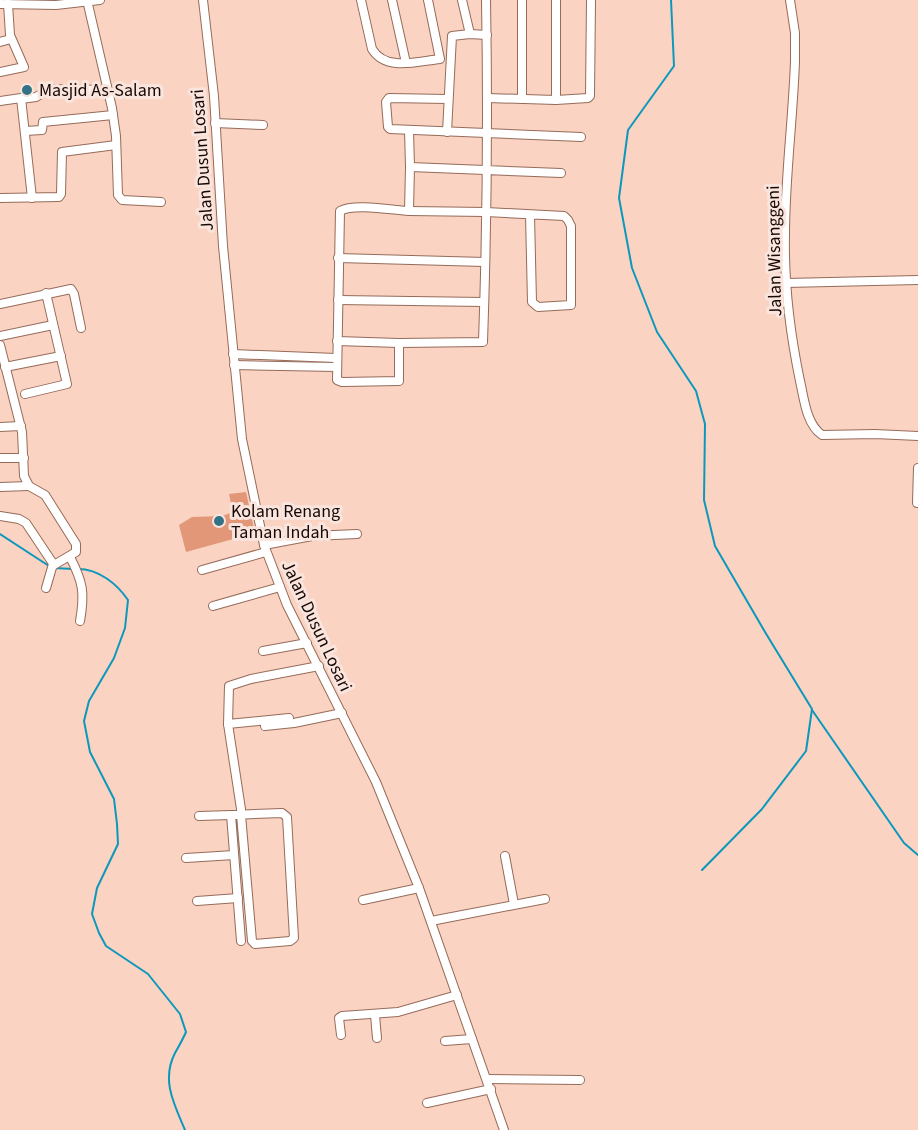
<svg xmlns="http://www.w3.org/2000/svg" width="918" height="1130" font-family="'Source Sans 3',sans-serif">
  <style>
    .grass { fill: #e19778 }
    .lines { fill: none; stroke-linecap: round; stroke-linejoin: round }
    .stream { stroke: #0c98bc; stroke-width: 2 }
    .street-casing { stroke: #966b59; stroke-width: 10 }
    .street { stroke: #fff; stroke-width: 8 }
    .poi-dot { fill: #327186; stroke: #f9e5dd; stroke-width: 2 }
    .labels { text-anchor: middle; stroke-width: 6; stroke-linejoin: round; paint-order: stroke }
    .poi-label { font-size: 18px; fill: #170703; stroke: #f9e5dd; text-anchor: start }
    .street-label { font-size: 18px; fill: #170703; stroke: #f9e5dd }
  </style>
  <rect width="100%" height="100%" fill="#fad3c3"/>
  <polygon class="grass" points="246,492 255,533 186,552 179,525 192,517 222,516 233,512 229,494"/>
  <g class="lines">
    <g class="stream">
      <polyline points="671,0 674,66 628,130 619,198 632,268 657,332 696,391 705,424 704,500 715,546 765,632 812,709 806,751 762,809 702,870"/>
      <polyline points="0,534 49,566"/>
      <polyline points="54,568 73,569"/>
      <path d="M 78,569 C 99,569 117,584 128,600 L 125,628 L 114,658 L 89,701 L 84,721 L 90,752 L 114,799 L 117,824 L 118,844 L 97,888 L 92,914 L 99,933 L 106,946 L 148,974 L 180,1014 L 186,1032 C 183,1039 179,1046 175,1053 C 161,1080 174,1104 185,1130"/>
      <polyline points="812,710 904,843 918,855"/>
    </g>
    <defs>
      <g id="street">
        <polyline points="87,0 112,108 116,136 118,195 122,200 161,202"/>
        <polyline points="203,0 214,96 223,246 242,439 264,545 287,605 376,782 419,888 504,1130"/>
        <path d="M 361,0 L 372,49 C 386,72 418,61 440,59 L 428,0"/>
        <polyline points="392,0 406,63"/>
        <polyline points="462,0 470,34"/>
        <path d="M 486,0 C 488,114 487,228 483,342 L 399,343 L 399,381 L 342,382 L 337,380 L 340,211 C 354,203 392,210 409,211 L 410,167 L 561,173"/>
        <polyline points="522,0 522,99"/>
        <path d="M 790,0 L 795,33 L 795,61 C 793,119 785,177 785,235 C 784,284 790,333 800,381 C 804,398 806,424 822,435 L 875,434 L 918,436"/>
        <polyline points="0,4 56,5 100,0"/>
        <polyline points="0,42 11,39"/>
        <polyline points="0,72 24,67 10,35 8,4"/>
        <polyline points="487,98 556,100 588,98 590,96 591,0"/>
        <polyline points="21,99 36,97 50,89 108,90"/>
        <polyline points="447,99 389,98 386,102 388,127 390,129 581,137"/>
        <polyline points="556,100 556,0"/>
        <polyline points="0,101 21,98 32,198"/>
        <polyline points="215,123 263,125"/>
        <polyline points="409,130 410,167"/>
        <polyline points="25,131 42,130 43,122 113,115"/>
        <polyline points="447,132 452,36 470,34 487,35"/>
        <polyline points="0,198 59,197 61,194 62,152 116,145"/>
        <polyline points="409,211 486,212 564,216 568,220 571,226 571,305 538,307 532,302 530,215"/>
        <polyline points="338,258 485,262"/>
        <polyline points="786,283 918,280"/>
        <polyline points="338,300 484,302"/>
        <polyline points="0,304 71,289 74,294 81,328"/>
        <polyline points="0,336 53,325"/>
        <polyline points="337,341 399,343"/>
        <polyline points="0,345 22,432 24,476 29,486 45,495 76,544 76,552 54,565 26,523 19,519 0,516"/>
        <polyline points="233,354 336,358"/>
        <polyline points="234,365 336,367"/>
        <polyline points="5,367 61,356"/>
        <polyline points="25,394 67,384 46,293"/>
        <polyline points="0,427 21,426"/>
        <polyline points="0,458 24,458"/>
        <polyline points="0,487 29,486"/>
        <polyline points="917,503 918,468"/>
        <polyline points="264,545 312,536 357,534"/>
        <path d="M 70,557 C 83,582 85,593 80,621"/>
        <polyline points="202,570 266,552"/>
        <polyline points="46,588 53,564"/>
        <polyline points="213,606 280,587"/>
        <polyline points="263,651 307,643"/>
        <polyline points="289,718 228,724 229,686 251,679 319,666"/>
        <polyline points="228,724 241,809 241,815 252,941 255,944 290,941 294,938 287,817 282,813 231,815 241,941"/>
        <polyline points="265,726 294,723 342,713"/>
        <polyline points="199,816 231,815"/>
        <polyline points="505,856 514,904"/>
        <polyline points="186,858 234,855"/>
        <polyline points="363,900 419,888"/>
        <polyline points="197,901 238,898"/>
        <polyline points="431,921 545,899"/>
        <polyline points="375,1015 377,1038"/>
        <polyline points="341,1035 339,1018 342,1016 398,1012 457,995"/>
        <polyline points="445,1041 472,1039"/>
        <polyline points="487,1079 580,1080"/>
        <polyline points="427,1103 491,1089"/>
      </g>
    </defs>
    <use href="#street" class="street-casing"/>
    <use href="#street" class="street"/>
  </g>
  <g class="poi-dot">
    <circle cx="27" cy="90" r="6"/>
    <circle cx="219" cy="521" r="6"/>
  </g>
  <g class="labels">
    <g class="poi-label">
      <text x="39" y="96">Masjid As-Salam</text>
      <text x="231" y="517">Kolam Renang<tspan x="231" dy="21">Taman Indah</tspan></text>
    </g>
    <g class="street-label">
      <text transform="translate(202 160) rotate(-94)" y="6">Jalan Dusun Losari</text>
      <text transform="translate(774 251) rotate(-91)" y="6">Jalan Wisanggeni</text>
      <text transform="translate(317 626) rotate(65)" y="6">Jalan Dusun Losari</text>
    </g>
  </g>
</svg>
